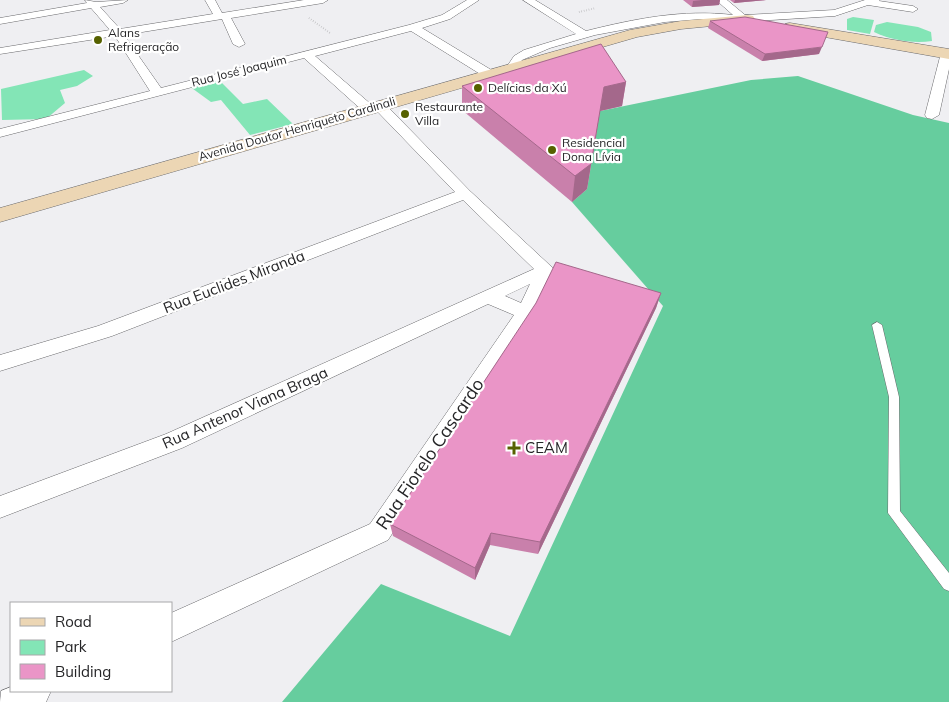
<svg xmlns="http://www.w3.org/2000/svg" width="949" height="702" font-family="Mulish,sans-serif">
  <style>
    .green { fill: #83e5b6 }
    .forest { fill: #66cd9e }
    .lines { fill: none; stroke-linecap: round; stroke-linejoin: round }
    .service-casing { stroke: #69696c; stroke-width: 1 }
    .minor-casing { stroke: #69696c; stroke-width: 1 }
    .secondary-casing { stroke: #69696c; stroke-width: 1 }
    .path { stroke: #b1b1b3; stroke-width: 2; stroke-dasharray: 0.5 2; stroke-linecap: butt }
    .service { fill: #fff; fill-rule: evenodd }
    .minor { fill: #fff; fill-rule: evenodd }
    .secondary { fill: #ecd6b4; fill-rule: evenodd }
    .wall { fill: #c980ab }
    .shaded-wall { fill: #a4688b }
    .building { fill: #ea95c7; stroke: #a4688b }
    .poi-dot { fill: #566100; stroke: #fff; stroke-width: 2 }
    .labels { text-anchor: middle; stroke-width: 4.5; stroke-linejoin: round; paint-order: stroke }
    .far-poi-label { font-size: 12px; fill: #252527; stroke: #fff; text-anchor: start }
    .far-street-label { font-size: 12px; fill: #252527; stroke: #fff }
    .street-label { font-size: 15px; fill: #252527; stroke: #fff }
    .poi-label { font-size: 15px; fill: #252527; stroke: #fff; text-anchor: start }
    .near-street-label { font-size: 18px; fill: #252527; stroke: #fff }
  </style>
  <rect width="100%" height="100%" fill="#efeff2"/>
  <g class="green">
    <polygon points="853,17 874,20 870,34 847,30 847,19"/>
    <path d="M 887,22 L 918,27 L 931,32 L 932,41 C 913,44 891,40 874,32 L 876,25 Z"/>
    <polygon points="84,70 93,76 77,86 60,90 65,103 46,119 2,120 1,89"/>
    <polygon points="219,80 243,104 267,99 293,124 250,135 221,100 211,102 189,86"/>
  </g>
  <polygon class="forest" points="798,76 913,115 949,123 949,702 282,702 381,584 510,636 663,306 572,202 587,189 600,111 751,80"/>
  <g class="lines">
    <defs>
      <polygon id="service" points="877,322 882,325 899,397 900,511 949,573 949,591 944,589 888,513 889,397 872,325"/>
      <g id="minor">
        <path d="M 85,0 L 96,2 L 128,0 L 123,3 L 100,7 L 120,29 L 213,14 L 205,0 L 215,0 L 222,13 L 304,0 L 328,0 L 323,3 L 231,18 L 245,44 L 239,47 L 233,44 L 222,19 L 124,35 L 161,88 L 409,25 L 442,15 L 467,0 L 479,0 L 450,19 L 422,28 L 493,71 L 495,74 L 493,77 L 485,77 L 411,31 L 315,56 L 373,106 L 379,102 L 384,103 L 470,191 L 555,270 L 533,317 L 388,540 L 171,642 L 171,613 L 370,524 L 514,315 L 488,304 L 182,448 L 0,518 L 0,496 L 166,434 L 534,269 L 463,200 L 112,336 L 0,371 L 0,355 L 98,326 L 455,192 L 375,109 L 369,113 L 364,112 L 304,58 L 0,137 L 0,129 L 150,91 L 115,36 L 0,54 L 0,48 L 110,30 L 91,8 L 0,24 L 0,18 L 87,3 ZM 530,284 L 521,303 L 505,296 Z"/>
        <path d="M 523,0 L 535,0 L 586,31 C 634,19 683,9 733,15 L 716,0 L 727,0 L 745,15 L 834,10 L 865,0 L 880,0 L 879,1 L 913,6 L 918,9 L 913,12 L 868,5 L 835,16 L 740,22 L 701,19 L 665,22 L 595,35 L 550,48 L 522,60 L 516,70 L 512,72 L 506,68 L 514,56 L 524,50 L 576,34 Z"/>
        <polygon points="947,50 949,50 949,69 939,115 932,119 927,118 925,115 941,53"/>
        <polygon points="11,687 11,691 51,691 46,702 0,702 1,691"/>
      </g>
      <g id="secondary">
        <polygon points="748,15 753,16 755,19 753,22 681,29 637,37 0,222 0,208 630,30 681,21"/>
        <polygon points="790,23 949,49 949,59 785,30 783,27 785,24"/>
      </g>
    </defs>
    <use href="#service" class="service-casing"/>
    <use href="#minor" class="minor-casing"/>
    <use href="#secondary" class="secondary-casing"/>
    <g class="path">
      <polyline points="579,12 596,8"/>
      <polyline points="309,18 330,33"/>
    </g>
    <use href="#service" class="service"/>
    <use href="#minor" class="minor"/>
    <use href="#secondary" class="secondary"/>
  </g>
  <g class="wall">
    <polygon points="683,0 720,0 719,5 692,7"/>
    <polygon points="730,0 766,0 734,3"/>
    <polygon points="710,21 819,54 762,61 708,28"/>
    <polygon points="626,82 622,106 600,111 587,189 572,202 462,110 462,86"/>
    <polygon points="661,293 656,308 538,554 490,545 475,580 393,536 390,524"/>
  </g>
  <g class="shaded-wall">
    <polygon points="702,0 720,0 719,5 692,7 693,1"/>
    <polygon points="735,0 766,0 734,3"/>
    <polygon points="822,47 819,54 762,61 765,54"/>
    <polygon points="626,82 622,106 600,111 587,189 572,202 575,176 604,87"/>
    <polygon points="661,293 656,308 538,554 540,542"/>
    <polygon points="491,533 490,545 475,580 475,568"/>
  </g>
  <g class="building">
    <polygon points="745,17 828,32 822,47 765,54 710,21"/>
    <polygon points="601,44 626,82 604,87 591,164 575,176 462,86"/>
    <polygon points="556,262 661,293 540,542 491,533 475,568 390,524 536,303"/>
  </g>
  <g class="poi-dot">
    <circle cx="98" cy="40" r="5"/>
    <circle cx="478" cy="88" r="5"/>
    <circle cx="405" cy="114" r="5"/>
    <circle cx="552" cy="150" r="5"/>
    <path d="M511.5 440.5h5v5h5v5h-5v5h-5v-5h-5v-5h5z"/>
  </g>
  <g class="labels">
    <g class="far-poi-label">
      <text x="108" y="37">Alans<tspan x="108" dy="14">Refrigeração</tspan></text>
      <text x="488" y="92">Delícias da Xú</text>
      <text x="415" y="111">Restaurante<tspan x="415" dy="14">Villa</tspan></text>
      <text x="562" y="147">Residencial<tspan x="562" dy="14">Dona Lívia</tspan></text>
    </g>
    <g class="far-street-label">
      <text transform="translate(239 71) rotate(-14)" y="4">Rua José Joaquim</text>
      <text transform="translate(297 129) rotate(-16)" y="4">Avenida Doutor Henriqueto Cardinali</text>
    </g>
    <g class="street-label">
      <text transform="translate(234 282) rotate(-21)" y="5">Rua Euclides Miranda</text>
      <text transform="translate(245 408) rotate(-24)" y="5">Rua Antenor Viana Braga</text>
    </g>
    <g class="poi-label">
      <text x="525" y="453">CEAM</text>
    </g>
    <g class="near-street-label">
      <text transform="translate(430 454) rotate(-56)" y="6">Rua Fiorelo Cascardo</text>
    </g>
  </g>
  <rect x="10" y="602" width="162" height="90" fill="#ffffff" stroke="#a8a8a9"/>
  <rect x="20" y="618" width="25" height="8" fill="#ecd6b4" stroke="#a8a8a9"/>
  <text x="55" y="627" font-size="15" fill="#252527">Road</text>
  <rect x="20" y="640" width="25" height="15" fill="#83e5b6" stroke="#a8a8a9"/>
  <text x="55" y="652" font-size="15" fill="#252527">Park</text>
  <rect x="20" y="664" width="25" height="15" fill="#ea95c7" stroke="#a8a8a9"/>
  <text x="55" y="677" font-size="15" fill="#252527">Building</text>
</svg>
